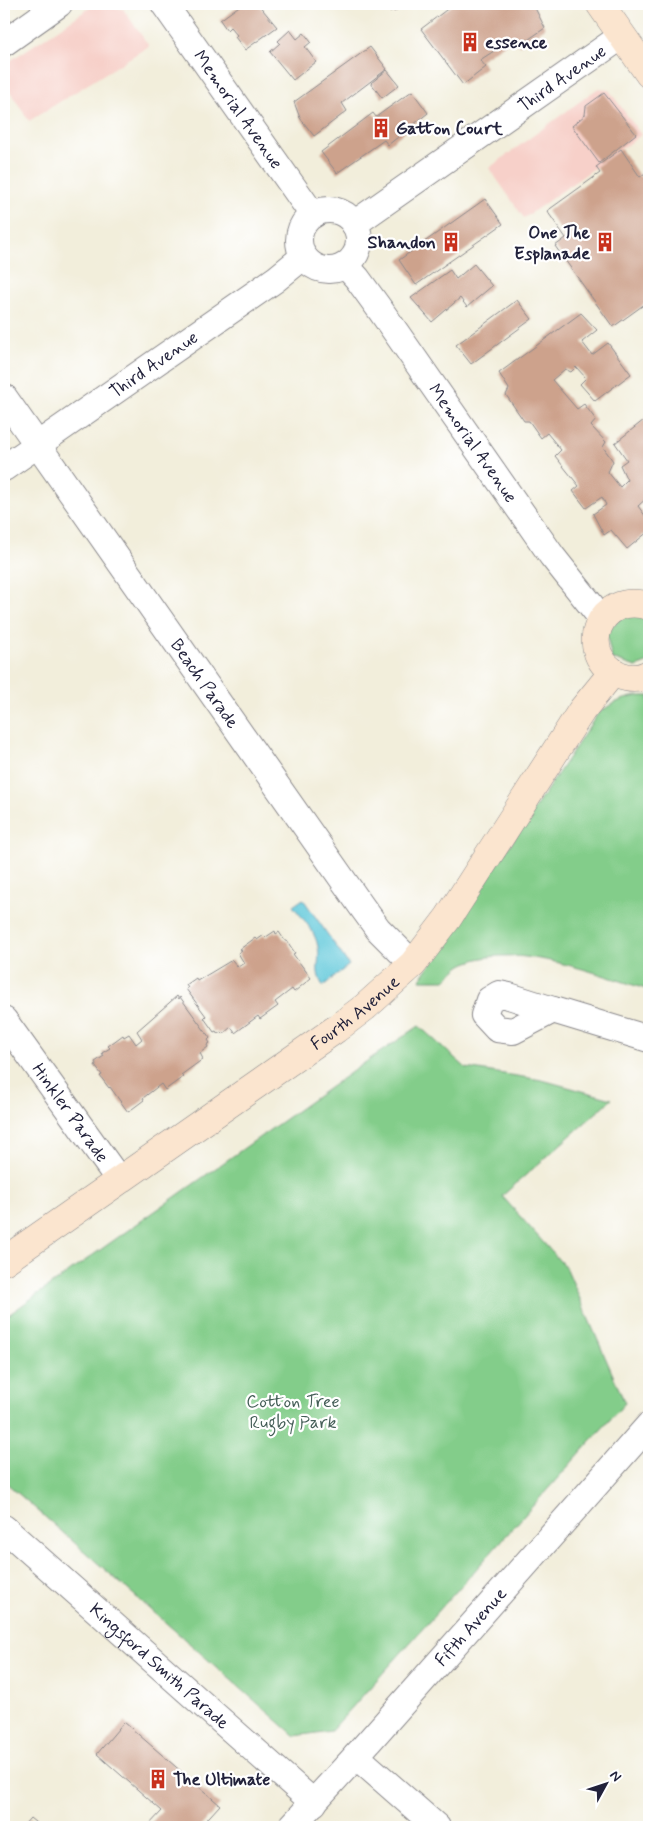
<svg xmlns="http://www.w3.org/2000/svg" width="653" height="1831" font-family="Mynerve,sans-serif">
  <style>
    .built { fill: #f7d0c9 }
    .green { fill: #83cd8a; stroke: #527862 }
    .water { fill: #5fc8da; stroke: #40758a }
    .building { fill: #cda28c }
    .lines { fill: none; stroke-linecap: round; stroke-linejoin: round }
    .street-casing { stroke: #8a888b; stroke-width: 28 }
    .secondary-casing { stroke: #8a888b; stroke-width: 29 }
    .street { stroke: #fff; stroke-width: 26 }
    .secondary { stroke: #fbe5cf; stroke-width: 28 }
    .labels { text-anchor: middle; stroke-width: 4.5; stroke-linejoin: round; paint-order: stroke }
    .poi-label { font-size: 18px; font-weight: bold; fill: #22223b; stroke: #fff; text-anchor: start }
    .street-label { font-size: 18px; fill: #22223b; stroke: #fff }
    .park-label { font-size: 18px; fill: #445e57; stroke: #fff }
  </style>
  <rect width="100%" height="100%" fill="#fff"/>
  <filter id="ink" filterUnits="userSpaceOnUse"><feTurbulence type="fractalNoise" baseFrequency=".02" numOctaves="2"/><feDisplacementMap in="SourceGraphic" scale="10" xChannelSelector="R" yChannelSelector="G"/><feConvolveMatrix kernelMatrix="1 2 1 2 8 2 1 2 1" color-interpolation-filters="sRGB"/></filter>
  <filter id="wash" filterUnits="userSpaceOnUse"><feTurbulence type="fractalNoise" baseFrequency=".0096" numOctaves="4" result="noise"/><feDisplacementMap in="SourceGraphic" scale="20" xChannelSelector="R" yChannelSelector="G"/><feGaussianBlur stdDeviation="1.12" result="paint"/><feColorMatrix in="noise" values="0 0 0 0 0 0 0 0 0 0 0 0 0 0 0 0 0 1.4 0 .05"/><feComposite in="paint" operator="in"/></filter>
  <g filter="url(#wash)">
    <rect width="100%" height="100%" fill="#f2eedb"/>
    <g class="built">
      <polygon points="94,5 123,9 149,46 29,121 4,82 4,65"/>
      <polygon points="597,89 609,90 641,135 524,218 489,168"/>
    </g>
    <g class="green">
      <polygon points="626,613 649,618 649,662 636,667 612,659 606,632"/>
      <path d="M 637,696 L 649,696 L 649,990 C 599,975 517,941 466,963 C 458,966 451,975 445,980 L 420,980 L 597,715 C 609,704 621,699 637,696 Z"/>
      <polygon points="419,1026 466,1068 542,1080 612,1099 502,1196 567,1269 625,1403 331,1731 295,1736 4,1481 4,1318 370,1059"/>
    </g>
    <path class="water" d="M 303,899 L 349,965 L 323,986 C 313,969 321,963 318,947 C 316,932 302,918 293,906 Z"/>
    <g id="blocks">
      <g class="building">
        <polygon points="242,4 258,4 277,27 245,50 235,37 237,35 230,27 227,30 220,20"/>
        <polygon points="384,4 404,4 394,12 393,9 390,12"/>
        <polygon points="454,4 533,4 545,28 519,46 514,38 480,60 486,67 463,85 421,29"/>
        <polygon points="290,30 297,39 304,33 311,42 305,47 316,62 293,80 270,52 280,43 278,41"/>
        <polygon points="370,47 387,69 342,103 347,111 314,136 300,118 294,102"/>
        <polygon points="387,70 399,85 382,98 371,83"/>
        <polygon points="412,91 428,113 388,145 384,140 337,173 321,152 373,113 376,117"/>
        <polygon points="604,93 636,134 599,163 572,126 585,115 586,106"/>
        <polygon points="621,149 640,177 649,170 649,301 613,327 555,246 566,238 547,211 600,173 596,167"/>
        <polygon points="485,199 503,224 416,285 399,260"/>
        <polygon points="474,264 492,286 467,307 460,298 432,322 411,298 450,270 456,279"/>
        <polygon points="517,300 532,319 471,364 456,345"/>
        <polygon points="581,313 597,330 582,342 592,355 608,343 631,374 595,401 580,384 586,378 576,367 571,372 565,369 552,380 577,409 584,404 596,420 591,426 606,442 603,447 613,461 608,472 620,487 627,480 620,465 627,460 615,443 649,416 649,487 646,489 649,496 638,506 649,521 649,531 627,549 611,530 604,535 593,514 606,505 602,497 586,508 573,491 579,486 555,456 561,450 547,433 541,438 529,421 524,421 506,395 509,389 499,373"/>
        <polygon points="275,931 276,934 279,932 285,941 287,941 295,953 293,954 311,978 294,992 292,989 275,1002 278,1006 260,1019 258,1016 235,1033 231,1027 223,1034 221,1032 218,1034 216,1031 214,1032 204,1018 206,1016 186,989 188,988 186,985 196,978 197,981 232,960 238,967 244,963 238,953 242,950 240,949 255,938 257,940 264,935 266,937"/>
        <polygon points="177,996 179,999 180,997 210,1038 208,1040 210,1043 207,1045 208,1047 200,1053 203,1059 181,1075 183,1077 165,1090 161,1084 143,1098 144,1100 128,1112 110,1087 109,1088 100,1076 102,1075 95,1066 96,1064 95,1062 104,1056 102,1053 110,1048 108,1046 123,1035 124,1037 129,1034 136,1044 142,1039 137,1031"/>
        <polygon points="124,1722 220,1805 200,1827 147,1827 162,1811 97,1754"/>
        <polygon points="30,1818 41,1827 22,1827"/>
      </g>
    </g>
  </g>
  <g filter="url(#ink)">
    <use href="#blocks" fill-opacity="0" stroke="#8a888b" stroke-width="1"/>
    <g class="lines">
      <defs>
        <g id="street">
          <path id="s1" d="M 164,4 L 313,215"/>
          <polyline points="4,43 59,4"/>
          <circle cx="329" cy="240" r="30"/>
          <path id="s2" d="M 354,224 L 622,36"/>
          <path id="s3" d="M 346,266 L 357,278 L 381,311 L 552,556 L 602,619"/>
          <path id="s4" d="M 4,397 L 362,907 L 378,929 L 413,964"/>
          <path id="s5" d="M 4,468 L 276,279 L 303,257"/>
          <polygon points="499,994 509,996 553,1010 513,1031 497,1029 484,1015 489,1000"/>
          <polyline points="553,1010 649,1039"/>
          <path id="s6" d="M 4,1020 L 119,1180"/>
          <path id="s7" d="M 4,1528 L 314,1803"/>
          <polyline points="356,1756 437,1827"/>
          <path id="s8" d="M 291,1827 L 356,1756 L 649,1425"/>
        </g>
        <g id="secondary">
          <polyline points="600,4 649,74"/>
          <path d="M 649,606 C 598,590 575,654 619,675 C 629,679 640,679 649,674"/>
          <path id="s9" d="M 4,1261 L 336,1029 L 365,1007 L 413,964 L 448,918 L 582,710 L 613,672"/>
        </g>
      </defs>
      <use href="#street" class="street-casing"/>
      <use href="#secondary" class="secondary-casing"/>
      <use href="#street" class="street"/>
      <use href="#secondary" class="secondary"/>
    </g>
  </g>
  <defs>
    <symbol id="building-bare" viewBox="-9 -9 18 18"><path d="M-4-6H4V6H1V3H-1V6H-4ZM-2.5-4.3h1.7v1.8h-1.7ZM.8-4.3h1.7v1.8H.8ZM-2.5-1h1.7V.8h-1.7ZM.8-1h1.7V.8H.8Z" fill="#c8321e" stroke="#fff" stroke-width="2.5" paint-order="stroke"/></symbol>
  </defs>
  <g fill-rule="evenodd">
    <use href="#building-bare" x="456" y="28" width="28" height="28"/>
    <use href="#building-bare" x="367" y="114" width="28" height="28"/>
    <use href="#building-bare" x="437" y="228" width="28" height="28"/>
    <use href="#building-bare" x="591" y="228" width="28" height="28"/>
    <use href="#building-bare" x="144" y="1765" width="28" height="28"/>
  </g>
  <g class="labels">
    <g class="poi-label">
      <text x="485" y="48">essence</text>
      <text x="396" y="134">Gatton Court</text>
      <text x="590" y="238" text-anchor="end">One The<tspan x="590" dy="21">Esplanade</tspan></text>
      <text x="436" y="248" text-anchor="end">Shandon</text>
      <text x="173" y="1785">The Ultimate</text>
    </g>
    <g class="street-label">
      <text dy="6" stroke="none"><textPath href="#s2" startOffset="254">Third Avenue</textPath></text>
      <text dy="6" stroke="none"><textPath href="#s1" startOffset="129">Memorial Avenue</textPath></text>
      <text dy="6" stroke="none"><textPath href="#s5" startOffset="182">Third Avenue</textPath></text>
      <text dy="6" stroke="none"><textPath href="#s3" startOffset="218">Memorial Avenue</textPath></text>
      <text dy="6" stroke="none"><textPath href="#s4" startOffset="350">Beach Parade</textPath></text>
      <text dy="6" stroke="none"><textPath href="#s9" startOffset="430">Fourth Avenue</textPath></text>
      <text dy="6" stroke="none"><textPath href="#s6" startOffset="114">Hinkler Parade</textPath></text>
      <text dy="6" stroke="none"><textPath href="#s8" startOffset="269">Fifth Avenue</textPath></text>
      <text dy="6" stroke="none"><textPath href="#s7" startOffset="208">Kingsford Smith Parade</textPath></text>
    </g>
    <g class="park-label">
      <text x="293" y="1407">Cotton Tree<tspan x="293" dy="21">Rugby Park</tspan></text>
    </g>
  </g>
  <rect width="653" height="1831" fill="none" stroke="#fff" stroke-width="20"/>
  <g transform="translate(606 1784) rotate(50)" stroke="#ffffff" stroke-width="4" paint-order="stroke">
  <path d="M0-4L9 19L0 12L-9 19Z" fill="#22223b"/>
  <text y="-8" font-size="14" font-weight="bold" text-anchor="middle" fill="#22223b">N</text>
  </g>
</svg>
